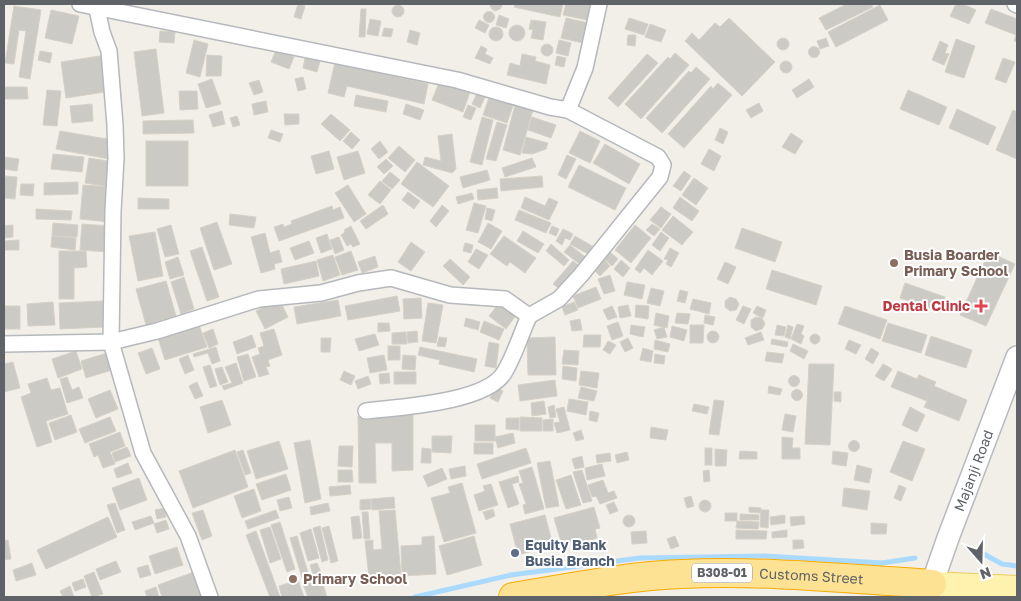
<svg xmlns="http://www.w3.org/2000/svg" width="1021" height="601" font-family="'Golos Text',sans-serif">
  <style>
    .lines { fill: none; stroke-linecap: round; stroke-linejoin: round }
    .stream { stroke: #aadaff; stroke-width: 5 }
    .building { fill: #cccac5; stroke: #d6d1c6 }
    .street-casing { stroke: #b5b8bc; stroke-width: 18 }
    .secondary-casing { stroke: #b6babf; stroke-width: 24 }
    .primary-casing { stroke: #f2c960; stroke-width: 26 }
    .highway-casing { stroke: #f9ab00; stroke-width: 30 }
    .street { stroke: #fff; stroke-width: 15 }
    .secondary { stroke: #fff; stroke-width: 21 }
    .primary { stroke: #fff2af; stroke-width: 24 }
    .highway { stroke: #fde293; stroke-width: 28 }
    .education-dot { fill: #8d6e63; stroke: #fff; stroke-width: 2 }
    .health-dot { fill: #e0444e; stroke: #fff; stroke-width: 2 }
    .service-dot { fill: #5c6f8a; stroke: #fff; stroke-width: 2 }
    .labels { text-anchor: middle; stroke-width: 4; stroke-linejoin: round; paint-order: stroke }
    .shield { fill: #fff; stroke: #8f9295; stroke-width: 1 }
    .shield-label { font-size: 12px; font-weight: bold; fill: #5f6368 }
    .education-label { font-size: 14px; font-weight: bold; fill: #785e54; stroke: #fff; text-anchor: start }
    .health-label { font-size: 14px; font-weight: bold; fill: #be3a42; stroke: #fff; text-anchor: end }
    .street-label { font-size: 14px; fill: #5f6368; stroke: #fff }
    .service-label { font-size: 14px; font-weight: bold; fill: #4e5e75; stroke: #fff; text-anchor: start }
  </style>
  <rect width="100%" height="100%" fill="#f1efe8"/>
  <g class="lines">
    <g class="stream">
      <polyline points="982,553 1002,564 1017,566"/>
      <polyline points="415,597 511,575 640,558 765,556 882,563 915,558"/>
    </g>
  </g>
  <g class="building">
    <polygon points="298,4 305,6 301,19 294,17"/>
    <polygon points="489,4 503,4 500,9 495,11 492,9"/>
    <polygon points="515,4 563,4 560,17 514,7"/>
    <polygon points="566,4 591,4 587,20 563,15"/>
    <polygon points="847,4 871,4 873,7 826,30 819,18"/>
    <polygon points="956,4 963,4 976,10 969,24 950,16"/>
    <circle cx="398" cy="11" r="6"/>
    <polygon points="880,5 888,20 836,47 828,32"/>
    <polygon points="14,6 41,10 30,79 19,77 26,31 19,30 14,64 5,63"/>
    <polygon points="361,9 366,9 365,37 359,37"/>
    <polygon points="991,9 1017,19 1017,42 1014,41 1016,35 985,23"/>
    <polygon points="51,10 79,16 72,44 45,38"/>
    <circle cx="489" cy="17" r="5.5"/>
    <polygon points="499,15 509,19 506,28 496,25"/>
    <polygon points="566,18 588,23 583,43 561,38"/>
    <polygon points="629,18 648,24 644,35 625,29"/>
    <polygon points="729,18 775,62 742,96 685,41 692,33 699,40 715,23 720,27"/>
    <polygon points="370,19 381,21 378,36 367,34"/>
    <polygon points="479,20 489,25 485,33 475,28"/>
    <polygon points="531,20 546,22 543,40 531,38 533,30 529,29"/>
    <polygon points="650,24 666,30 661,42 645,37"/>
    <circle cx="517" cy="33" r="8"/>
    <circle cx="496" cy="34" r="7"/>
    <polygon points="384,28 393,29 391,37 382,36"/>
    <polygon points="410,30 420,33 417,45 407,42"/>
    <polygon points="160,31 175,32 174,43 159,42"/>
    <polygon points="628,35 636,35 635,46 627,45"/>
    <circle cx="783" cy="44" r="6"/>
    <polygon points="826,38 829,46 820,49 817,41"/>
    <polygon points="956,39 975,46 964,78 945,72"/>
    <polygon points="194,40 208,44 200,77 186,73"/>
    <polygon points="559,40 571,43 568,56 556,53"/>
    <polygon points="940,41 948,45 945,53 949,54 944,65 932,60"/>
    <circle cx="547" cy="50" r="6"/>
    <polygon points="481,46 487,49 485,54 493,58 490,64 475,58"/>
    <circle cx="814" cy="52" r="5.5"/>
    <polygon points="156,49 164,113 142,116 134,52"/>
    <polygon points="276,50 294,57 289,69 271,62"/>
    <polygon points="40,51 52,53 50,63 38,60"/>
    <polygon points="675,53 689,65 641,119 625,104 668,57 670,59"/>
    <polygon points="522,54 536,57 535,61 550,65 546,84 507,75 510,63 520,66"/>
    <polygon points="647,54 658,63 618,107 608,98"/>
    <polygon points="106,55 111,91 66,98 61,62"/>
    <polygon points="207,55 222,56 221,76 206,76"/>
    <polygon points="557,56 566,58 564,67 555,65"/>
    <polygon points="305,58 320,61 317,72 303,68"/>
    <polygon points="1003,58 1015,62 1006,83 995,79"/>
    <circle cx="786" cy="67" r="6"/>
    <polygon points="335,62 428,84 424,104 347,86 344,97 328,93"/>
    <polygon points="696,67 710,79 662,133 646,118 689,71 691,73"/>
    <polygon points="303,77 306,89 298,91 295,79"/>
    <polygon points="441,78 471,89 463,112 432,100"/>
    <polygon points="212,79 221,104 206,108 198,84"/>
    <polygon points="809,79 814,87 797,98 792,90"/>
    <polygon points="259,80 263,92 254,95 249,83"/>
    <polygon points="718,83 732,95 684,148 668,134 711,86 713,89"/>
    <polygon points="4,87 27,87 28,99 4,99"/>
    <polygon points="47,90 61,91 57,126 43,125"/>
    <polygon points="908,90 947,107 939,125 900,109"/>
    <polygon points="179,91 197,91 198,109 180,110"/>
    <polygon points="477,93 485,97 480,108 472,104"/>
    <polygon points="356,95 388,101 386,112 354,106"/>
    <polygon points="490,95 514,103 507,123 483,115"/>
    <polygon points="266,101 268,112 254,115 252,104"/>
    <polygon points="759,103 763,111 751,118 746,110"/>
    <polygon points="92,104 93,121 72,123 70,106"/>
    <polygon points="406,104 424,110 420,120 403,114"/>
    <polygon points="468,105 476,108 471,120 463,117"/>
    <polygon points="515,105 533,110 520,155 503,150"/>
    <polygon points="957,109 996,127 988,145 949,128"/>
    <polygon points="1013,110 1017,112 1017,159 996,150"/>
    <polygon points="222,111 225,124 213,127 209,115"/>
    <polygon points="284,114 299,114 299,124 285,125"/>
    <polygon points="331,114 350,130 340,141 321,124"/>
    <polygon points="237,116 240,125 233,127 230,118"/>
    <polygon points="482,117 493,120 482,165 470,162"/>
    <polygon points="532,117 556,125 551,138 528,130"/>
    <polygon points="193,120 194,133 143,134 143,121"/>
    <polygon points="497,122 507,125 496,161 486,159"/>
    <polygon points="720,128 728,132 723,144 715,140"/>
    <polygon points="271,130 283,134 280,142 268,138"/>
    <polygon points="60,131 113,140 109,159 56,149"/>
    <polygon points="580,131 600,141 590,163 569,153"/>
    <polygon points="351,132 360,140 352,149 343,141"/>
    <polygon points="791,133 803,141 795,154 782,147"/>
    <polygon points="452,134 456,169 452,173 423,165 425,157 441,161 438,136"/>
    <polygon points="526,137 548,143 546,149 532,154 522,153"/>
    <rect x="146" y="141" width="42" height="45"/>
    <polygon points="380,141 388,152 379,159 371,149"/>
    <polygon points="605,144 640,164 629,184 593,163"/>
    <polygon points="399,146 415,160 405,172 388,158"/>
    <polygon points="709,149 721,156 714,171 701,164"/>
    <polygon points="329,151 334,169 316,174 311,156"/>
    <polygon points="358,151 365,173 344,180 337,157"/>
    <polygon points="53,154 84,157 82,172 51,169"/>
    <polygon points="567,155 576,159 566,179 558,175"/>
    <polygon points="4,157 19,159 17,171 4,169"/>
    <polygon points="89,158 114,162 110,187 85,183"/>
    <polygon points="532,158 536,167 505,177 502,168"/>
    <polygon points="386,159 393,166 384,174 377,167"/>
    <polygon points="417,162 449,186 433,207 401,184"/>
    <polygon points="579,165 626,188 615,210 568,187"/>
    <polygon points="487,170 490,180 463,188 460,177"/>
    <polygon points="684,171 691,176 681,191 673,186"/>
    <polygon points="390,172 400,180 392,189 382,181"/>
    <polygon points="4,176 17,177 15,199 4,198"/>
    <polygon points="542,176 543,187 501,191 500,179"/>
    <polygon points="694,178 708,188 696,205 682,195"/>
    <polygon points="380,181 391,190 380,204 368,195"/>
    <polygon points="78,182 78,194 44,195 44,183"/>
    <polygon points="21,184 34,184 33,196 20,195"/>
    <polygon points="83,185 112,187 109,222 80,219"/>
    <polygon points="348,185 366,214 354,222 335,193"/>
    <polygon points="497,188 498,198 478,200 477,190"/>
    <polygon points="408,192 420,201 414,209 402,200"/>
    <polygon points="472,193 474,199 458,204 456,197"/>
    <polygon points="525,197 545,206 549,198 558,202 549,220 521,208"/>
    <polygon points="680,197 699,211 692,221 673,208"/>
    <polygon points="138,198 169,199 169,209 138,209"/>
    <polygon points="474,203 486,206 478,233 466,230"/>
    <polygon points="383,205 388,214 366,229 360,221"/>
    <polygon points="442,205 449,211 436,227 430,221"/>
    <polygon points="332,206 333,210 340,207 344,218 279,241 274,227 283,224 284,227 292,224 291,221"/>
    <polygon points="661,207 671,214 661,228 650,220"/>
    <polygon points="487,208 495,210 492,221 485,219"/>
    <polygon points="36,209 72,211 71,220 36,219"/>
    <polygon points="519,210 551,223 546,233 515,220"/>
    <polygon points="230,214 256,217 254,228 229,225"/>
    <polygon points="673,216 693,232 682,245 662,230"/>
    <polygon points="217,222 232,264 214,270 200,228"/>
    <polygon points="53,223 78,225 77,237 52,236"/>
    <polygon points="488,223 502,231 491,249 478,242"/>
    <polygon points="82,224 110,226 108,252 80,250"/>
    <polygon points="652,224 660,229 654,236 646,230"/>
    <polygon points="13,225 13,237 4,238 4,226"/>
    <polygon points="171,225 179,254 165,257 157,229"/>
    <polygon points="635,225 651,238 631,263 615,250"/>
    <polygon points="351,226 360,244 353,247 351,244 347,246 341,235 345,232 344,230"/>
    <polygon points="552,226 559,229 556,236 549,233"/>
    <polygon points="742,228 782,242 775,262 735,248"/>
    <polygon points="563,229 573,234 570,240 565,238 562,245 556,241"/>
    <polygon points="523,231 544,244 538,253 517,241"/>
    <polygon points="155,232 163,276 138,281 129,236"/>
    <polygon points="661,232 669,238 660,251 652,245"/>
    <polygon points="265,233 270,253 279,250 282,262 274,264 275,269 261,273 251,237"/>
    <polygon points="327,234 332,249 321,253 316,238"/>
    <polygon points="52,236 76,238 75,250 51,247"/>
    <polygon points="504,236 536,258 525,273 510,262 507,266 490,254"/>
    <polygon points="575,236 594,247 590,255 570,244"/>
    <polygon points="339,237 344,250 335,254 330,240"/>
    <polygon points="19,240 19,250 4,250 4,241"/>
    <polygon points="309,241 314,253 295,260 290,248"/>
    <polygon points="411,242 425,252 411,271 398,262"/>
    <polygon points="465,243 473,245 471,253 463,251"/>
    <polygon points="551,244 569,260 564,266 546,251"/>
    <polygon points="570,245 588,259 582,266 564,252"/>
    <polygon points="202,247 219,297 207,301 190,251"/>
    <polygon points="670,248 679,253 671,267 666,264 668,260 664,259"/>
    <polygon points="476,249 488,255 479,269 468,262"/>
    <polygon points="648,250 663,261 652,275 644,268 640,273 635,269"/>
    <polygon points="59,251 86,251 87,267 74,268 74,299 59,299"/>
    <polygon points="351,251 358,270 342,275 335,257"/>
    <polygon points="610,252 618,259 612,266 604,259"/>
    <polygon points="989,252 1015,264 986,326 960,315"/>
    <polygon points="333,255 340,275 323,281 317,260"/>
    <polygon points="375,256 378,267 362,273 358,262"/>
    <polygon points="178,257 184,275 170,279 165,262"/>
    <polygon points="450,259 470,277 463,285 443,266"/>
    <polygon points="604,260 610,266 600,276 594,270"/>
    <polygon points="621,260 630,268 623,277 614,269"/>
    <polygon points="316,261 319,276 284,284 281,269"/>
    <polygon points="573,261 582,268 562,291 553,284"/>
    <polygon points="725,262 736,267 728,284 717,279"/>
    <polygon points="772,270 822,286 816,305 766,289"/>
    <polygon points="610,275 615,291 604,294 598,279"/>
    <polygon points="184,277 194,309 181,314 171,282"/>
    <polygon points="166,281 176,316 146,325 136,289"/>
    <polygon points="627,282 645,285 642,299 624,295"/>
    <polygon points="905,283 945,297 940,312 900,298"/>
    <polygon points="596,287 601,299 578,308 573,296"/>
    <polygon points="651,288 664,291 660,306 647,303"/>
    <polygon points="680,290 688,292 685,303 677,301"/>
    <polygon points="397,296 400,311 348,320 345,306"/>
    <polygon points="730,297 736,299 739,304 736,310 730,311 725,307 725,301"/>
    <polygon points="421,298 422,318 404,319 403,299"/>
    <polygon points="279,299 288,317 265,329 256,311"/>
    <polygon points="693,299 711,303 709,314 690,309"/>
    <polygon points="338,300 341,316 297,324 294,307"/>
    <polygon points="103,301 104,327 60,329 59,303"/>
    <polygon points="53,302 55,325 28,326 27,304"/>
    <polygon points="500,302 517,314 506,329 489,316"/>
    <polygon points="574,302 578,310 565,315 562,307"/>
    <polygon points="428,303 443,305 436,343 422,341"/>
    <polygon points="628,305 631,316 620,318 618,307"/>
    <polygon points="636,305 649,306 648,319 635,317"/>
    <rect x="4" y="306" width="16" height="23"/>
    <polygon points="612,306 617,317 608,320 603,310"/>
    <polygon points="743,306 751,309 744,324 736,320"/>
    <polygon points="757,306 766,310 763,318 753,313"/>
    <polygon points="845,306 887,320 880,339 838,324"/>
    <polygon points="656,313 669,316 667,328 654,325"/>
    <polygon points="677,313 690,314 688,324 675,323"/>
    <polygon points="705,315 715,317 713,325 704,323"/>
    <polygon points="756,317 762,318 765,324 762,329 756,331 751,327 751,320"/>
    <polygon points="466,318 480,322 478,330 464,326"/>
    <polygon points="580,319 582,330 572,331 570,321"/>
    <polygon points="484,321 504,329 499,340 480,332"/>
    <polygon points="618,322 623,336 612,340 607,326"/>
    <polygon points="378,323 389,323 390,331 378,332"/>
    <polygon points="888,323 927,335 921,353 882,341"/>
    <polygon points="797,324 804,326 801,334 804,336 801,344 791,339"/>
    <polygon points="199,325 207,347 165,360 158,338"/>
    <polygon points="631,325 645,327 643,337 630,334"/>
    <polygon points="690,325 704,325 703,343 690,343"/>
    <polygon points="777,325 786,327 784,336 775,335"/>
    <polygon points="788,325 793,327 790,339 785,337"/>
    <polygon points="672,326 687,330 684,341 670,337"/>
    <polygon points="664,327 667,337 657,339 654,330"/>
    <polygon points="213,329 218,344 209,348 203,333"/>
    <polygon points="274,329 282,355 268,360 270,366 266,367 269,374 259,377 252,357 260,354 258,348 264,346 260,333"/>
    <circle cx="713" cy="337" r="6"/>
    <polygon points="417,331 418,342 408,343 407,332"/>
    <polygon points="406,332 407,344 392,344 392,333"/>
    <polygon points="761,332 764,340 748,345 745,338"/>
    <polygon points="375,334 379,345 359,351 355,339"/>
    <circle cx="815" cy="339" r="5"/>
    <polygon points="252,335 256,347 237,354 233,342"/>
    <polygon points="584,335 601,335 600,347 583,347"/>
    <polygon points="931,336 972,350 966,368 925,355"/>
    <polygon points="439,337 447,338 445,347 437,346"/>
    <polygon points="555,337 556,375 528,375 527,338"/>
    <polygon points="321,338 331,338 330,352 321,352"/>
    <polygon points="628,338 633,348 625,352 620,342"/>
    <polygon points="772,339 788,342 787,347 771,344"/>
    <polygon points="655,340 670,344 668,352 654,349"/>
    <polygon points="849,340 861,345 856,354 845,349"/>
    <polygon points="608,341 616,345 610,354 603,350"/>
    <polygon points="489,342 499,344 496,368 485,366"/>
    <polygon points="793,344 808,351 804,359 790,351"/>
    <rect x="388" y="346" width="12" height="14"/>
    <polygon points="216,347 220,361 212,364 208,353 194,357 193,354"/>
    <polygon points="420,347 477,359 474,372 439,364 440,360 418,355"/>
    <polygon points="152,348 160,369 146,374 138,353"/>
    <polygon points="643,348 653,351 651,362 640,360"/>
    <polygon points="871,348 879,353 873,364 865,359"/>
    <polygon points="564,350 579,351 578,365 562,364"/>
    <polygon points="76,351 82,369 58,378 52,359"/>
    <polygon points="767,352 784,354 782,363 765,361"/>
    <polygon points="107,353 112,370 86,378 81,361"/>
    <polygon points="248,354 256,377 244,381 237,357"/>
    <polygon points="655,354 665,356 664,364 654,363"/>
    <polygon points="188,355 194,370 185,374 179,359"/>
    <polygon points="384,355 387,370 370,373 367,358"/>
    <polygon points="403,355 416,356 415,370 402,369"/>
    <polygon points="13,362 20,388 4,392 4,364"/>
    <polygon points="236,363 243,383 224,390 222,386 232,383 225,367"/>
    <polygon points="809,364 834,364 830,445 805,444"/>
    <polygon points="883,364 892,369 884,381 875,376"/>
    <polygon points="210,365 217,386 210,388 203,367"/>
    <polygon points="563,366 577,368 576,381 562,379"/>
    <polygon points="222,367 228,382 220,385 215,369"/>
    <polygon points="344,371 355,376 351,385 340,380"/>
    <polygon points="581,371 599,373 597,388 579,385"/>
    <polygon points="898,371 917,379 919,375 936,382 934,386 967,400 959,421 924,407 927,401 891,387"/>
    <rect x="394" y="372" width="22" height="12"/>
    <polygon points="389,373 390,383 380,384 379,374"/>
    <circle cx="794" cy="381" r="5.5"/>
    <polygon points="368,376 371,384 358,389 355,381"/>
    <polygon points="67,377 72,390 79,387 83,398 67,403 60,379"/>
    <polygon points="47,378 51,390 60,388 68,414 46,421 52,442 37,447 21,397 31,393 28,384"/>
    <polygon points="555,380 557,396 520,401 518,385"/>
    <polygon points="197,382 203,396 195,399 189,386"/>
    <polygon points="769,386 782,389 780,395 768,393"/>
    <polygon points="495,387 503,391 498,402 490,398"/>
    <polygon points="581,387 597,391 594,401 578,398"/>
    <circle cx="797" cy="395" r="5.5"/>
    <polygon points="110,390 118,409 96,418 88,399"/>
    <polygon points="834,392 841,392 841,402 834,401"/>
    <polygon points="569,399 588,402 586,415 567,411"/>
    <polygon points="222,400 231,425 208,433 200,407"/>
    <polygon points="714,400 724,401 719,435 709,434"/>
    <polygon points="544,401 546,414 532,416 531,403"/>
    <polygon points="694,404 709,407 707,414 692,411"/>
    <polygon points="554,405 556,417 550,418 548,407"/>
    <polygon points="564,407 570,430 557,433 554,423 560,422 556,409"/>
    <polygon points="910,407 925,415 917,432 902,425"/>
    <polygon points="590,411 599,413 597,422 589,420"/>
    <polygon points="785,414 796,416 793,432 782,430"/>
    <polygon points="71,415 77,432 55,440 49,423"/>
    <polygon points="413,415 413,470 392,471 392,443 375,443 376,483 359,483 358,416"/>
    <polygon points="110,417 116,431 85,443 79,429"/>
    <polygon points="520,417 542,418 542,431 520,431"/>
    <polygon points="506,418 519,418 519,430 506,429"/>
    <polygon points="553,419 553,431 543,431 543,420"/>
    <rect x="475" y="425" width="20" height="16"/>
    <polygon points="651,427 668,430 666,440 650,438"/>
    <polygon points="581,430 584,439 576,441 573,433"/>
    <polygon points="120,432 125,446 110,452 115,464 103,468 98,455 94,457 89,444"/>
    <polygon points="513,433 515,443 498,448 495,437"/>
    <polygon points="432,436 452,436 451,453 432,452"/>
    <polygon points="782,437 793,438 792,448 800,448 800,459 782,459"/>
    <polygon points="310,440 321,499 305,503 294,443"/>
    <circle cx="854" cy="446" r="5.5"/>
    <polygon points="279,441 288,469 256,479 247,451"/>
    <polygon points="903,441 925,449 912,481 890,472"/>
    <rect x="474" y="443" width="19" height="11"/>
    <polygon points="339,446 353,446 352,467 338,466"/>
    <polygon points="127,447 131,456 115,462 112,453"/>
    <polygon points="422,448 431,449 431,463 421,463"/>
    <polygon points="526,448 531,463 482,479 477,464"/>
    <rect x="705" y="448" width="7" height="17"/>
    <polygon points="715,449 727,450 726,466 715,466"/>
    <polygon points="235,450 248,487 193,508 179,471"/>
    <polygon points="243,450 251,473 245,475 237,452"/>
    <polygon points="740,451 757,452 757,459 739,459"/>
    <polygon points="833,451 848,453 846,466 832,464"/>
    <polygon points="627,452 629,460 617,463 615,455"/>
    <polygon points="610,453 611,461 597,463 596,455"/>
    <polygon points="582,456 584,467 575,469 572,459"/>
    <polygon points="550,461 559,506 546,508 537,463"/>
    <polygon points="128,463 132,473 117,478 114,469"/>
    <polygon points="602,464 605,476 587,480 585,468"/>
    <polygon points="857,465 872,469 869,483 854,480"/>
    <polygon points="465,466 466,476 451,479 449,469"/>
    <polygon points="532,467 544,509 525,514 523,505 526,504 519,484 523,483 519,471"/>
    <polygon points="442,468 447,479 428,487 423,476"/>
    <polygon points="338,470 352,470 353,482 338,482"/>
    <polygon points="582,470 592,501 583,503 573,472"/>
    <polygon points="709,470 710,481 704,482 703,471"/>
    <polygon points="286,474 291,490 262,500 256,484"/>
    <polygon points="571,475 581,505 566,509 556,480"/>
    <polygon points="518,476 519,482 512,484 519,504 508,508 499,482"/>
    <polygon points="139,478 147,500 120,510 112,488"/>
    <polygon points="603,480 608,493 614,491 617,498 600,504 596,496 592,497 588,485"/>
    <polygon points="462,483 476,533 444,542 431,498 450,493 448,487"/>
    <polygon points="491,484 498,505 479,511 474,495 485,491 483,486"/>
    <polygon points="350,485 351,494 330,496 329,487"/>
    <polygon points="899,485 906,488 901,501 894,498"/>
    <polygon points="844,488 870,491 867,510 842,506"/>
    <polygon points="254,489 261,511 242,518 234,496"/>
    <polygon points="691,496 694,506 687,508 684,498"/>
    <polygon points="289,497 292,508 280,511 277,500"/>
    <polygon points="394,497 395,508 372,510 371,499"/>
    <polygon points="370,499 371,509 360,510 360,500"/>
    <circle cx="705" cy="506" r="6"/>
    <polygon points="614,502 618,511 610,514 606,505"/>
    <polygon points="115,503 125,530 117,533 107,505"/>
    <polygon points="328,503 330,511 311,515 310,507"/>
    <polygon points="594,507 600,528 595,529 597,538 573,545 573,542 562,545 554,518"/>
    <polygon points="749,507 761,508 761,513 749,512"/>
    <polygon points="164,508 166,517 157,519 155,510"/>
    <polygon points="493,509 495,516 486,520 483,512"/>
    <polygon points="203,510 212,536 202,540 192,513"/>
    <polygon points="276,510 279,518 248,529 245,521"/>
    <polygon points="395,510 401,575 369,578 365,541 373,540 373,550 382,549 379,511"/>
    <polygon points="761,510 769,510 768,528 760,527"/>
    <polygon points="362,512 368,512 370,539 364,539"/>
    <rect x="725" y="513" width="12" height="8"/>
    <polygon points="740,514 759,515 759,520 740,520"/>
    <circle cx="629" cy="521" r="6"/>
    <polygon points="545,515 553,545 518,555 510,524"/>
    <polygon points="785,515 785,523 771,525 770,517"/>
    <polygon points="151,516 154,523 135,530 132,522"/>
    <polygon points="359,516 362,538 353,539 351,517"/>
    <polygon points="804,516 805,524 791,526 790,517"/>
    <polygon points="108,517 117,537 46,569 37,550"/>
    <polygon points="166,520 169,529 157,533 154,524"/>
    <polygon points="737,521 759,522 758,529 736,528"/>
    <polygon points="280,522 295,569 287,572 271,525"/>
    <polygon points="871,523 887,524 886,534 871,534"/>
    <polygon points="320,526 328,560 322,562 313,528"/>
    <polygon points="329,526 338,561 331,563 322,528"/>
    <polygon points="270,527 281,559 270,563 260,530"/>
    <polygon points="311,529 319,558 308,561 300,533"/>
    <polygon points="736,530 767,531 766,539 736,539"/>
    <polygon points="787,530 787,537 772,538 772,532"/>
    <polygon points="256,531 280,597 270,597 246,535"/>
    <polygon points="646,531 647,543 632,544 631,532"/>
    <polygon points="297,536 310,579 303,581 290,538"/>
    <polygon points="434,536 436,574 402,576 401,546 422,545 422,537"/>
    <polygon points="474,536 482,565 447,575 439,546"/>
    <polygon points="675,536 679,546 671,549 667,539"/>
    <polygon points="8,540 11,559 4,560 4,541"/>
    <polygon points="793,540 803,540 804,548 793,549"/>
    <polygon points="177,547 183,565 155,574 149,556"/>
    <polygon points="116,561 121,572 100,580 96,569"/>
    <polygon points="32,563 36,575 16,581 13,570"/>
    <polygon points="317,563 322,575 314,578 310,565"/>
    <polygon points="148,565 151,575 140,578 137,568"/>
    <polygon points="94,572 103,594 92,597 84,576"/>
    <polygon points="194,572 204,597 162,597 158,585"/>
    <polygon points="321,578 327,597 308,597 303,584"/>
    <polygon points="83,579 86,587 75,591 72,583"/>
    <polygon points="298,580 304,597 282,597 279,586"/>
    <polygon points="70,586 74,597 63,597 60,591"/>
    <polygon points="156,587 159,597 147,597 145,591"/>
  </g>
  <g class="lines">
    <defs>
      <g id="street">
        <polyline points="80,4 457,80 550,107 568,110 585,68 599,4"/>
        <polyline points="96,4 102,32 109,51 115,125 116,158 113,211 111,342 143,453 188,536 210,597"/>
        <polyline points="1015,4 1017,5"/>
        <polyline points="4,344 111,342 157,331 259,299 321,293 358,283 391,278 450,295 505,299 529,316 559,299 581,275 660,177 663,165 658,157 568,110"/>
        <path d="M 366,411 C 399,407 485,403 504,373 C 514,357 521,334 529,316"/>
      </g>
      <g id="secondary">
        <path id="s1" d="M 930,597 L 932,584 L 948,538 L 1017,357"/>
      </g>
      <polyline id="primary" points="932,584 1017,588"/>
      <g id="highway">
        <path id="s2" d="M 513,597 C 569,588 625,576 682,574 C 765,570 849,579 932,584"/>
      </g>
    </defs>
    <use href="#street" class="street-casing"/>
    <use href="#secondary" class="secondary-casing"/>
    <use href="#primary" class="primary-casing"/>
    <use href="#highway" class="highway-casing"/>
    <use href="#street" class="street"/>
    <use href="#secondary" class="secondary"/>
    <use href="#primary" class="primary"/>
    <use href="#highway" class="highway"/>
  </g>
  <g class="education-dot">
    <circle cx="894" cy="263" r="5"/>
    <circle cx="293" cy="579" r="5"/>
  </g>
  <path class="health-dot" d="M978.5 298.5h5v5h5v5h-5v5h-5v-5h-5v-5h5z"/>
  <circle class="service-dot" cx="515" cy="553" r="5"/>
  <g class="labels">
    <rect class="shield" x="692" y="563.5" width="60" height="19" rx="4"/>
    <g class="shield-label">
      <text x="722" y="577">B308-01</text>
    </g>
    <g class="education-label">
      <text x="904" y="260">Busia Boarder<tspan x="904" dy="16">Primary School</tspan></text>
      <text x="303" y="584">Primary School</text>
    </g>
    <g class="health-label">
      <text x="970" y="311">Dental Clinic</text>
    </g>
    <g class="street-label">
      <text dy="5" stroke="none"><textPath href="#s1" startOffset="134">Majanji Road</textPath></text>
      <text dy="5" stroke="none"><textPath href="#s2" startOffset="300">Customs Street</textPath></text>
    </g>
    <g class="service-label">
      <text x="525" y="550">Equity Bank<tspan x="525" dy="16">Busia Branch</tspan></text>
    </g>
  </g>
  <rect width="1021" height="601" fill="none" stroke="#5f6368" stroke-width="10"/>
  <g transform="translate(981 561) rotate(160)" stroke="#ffffff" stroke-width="4" paint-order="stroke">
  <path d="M0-4L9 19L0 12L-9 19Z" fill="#5f6368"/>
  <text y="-8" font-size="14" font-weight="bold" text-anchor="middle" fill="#5f6368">N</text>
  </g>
</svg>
